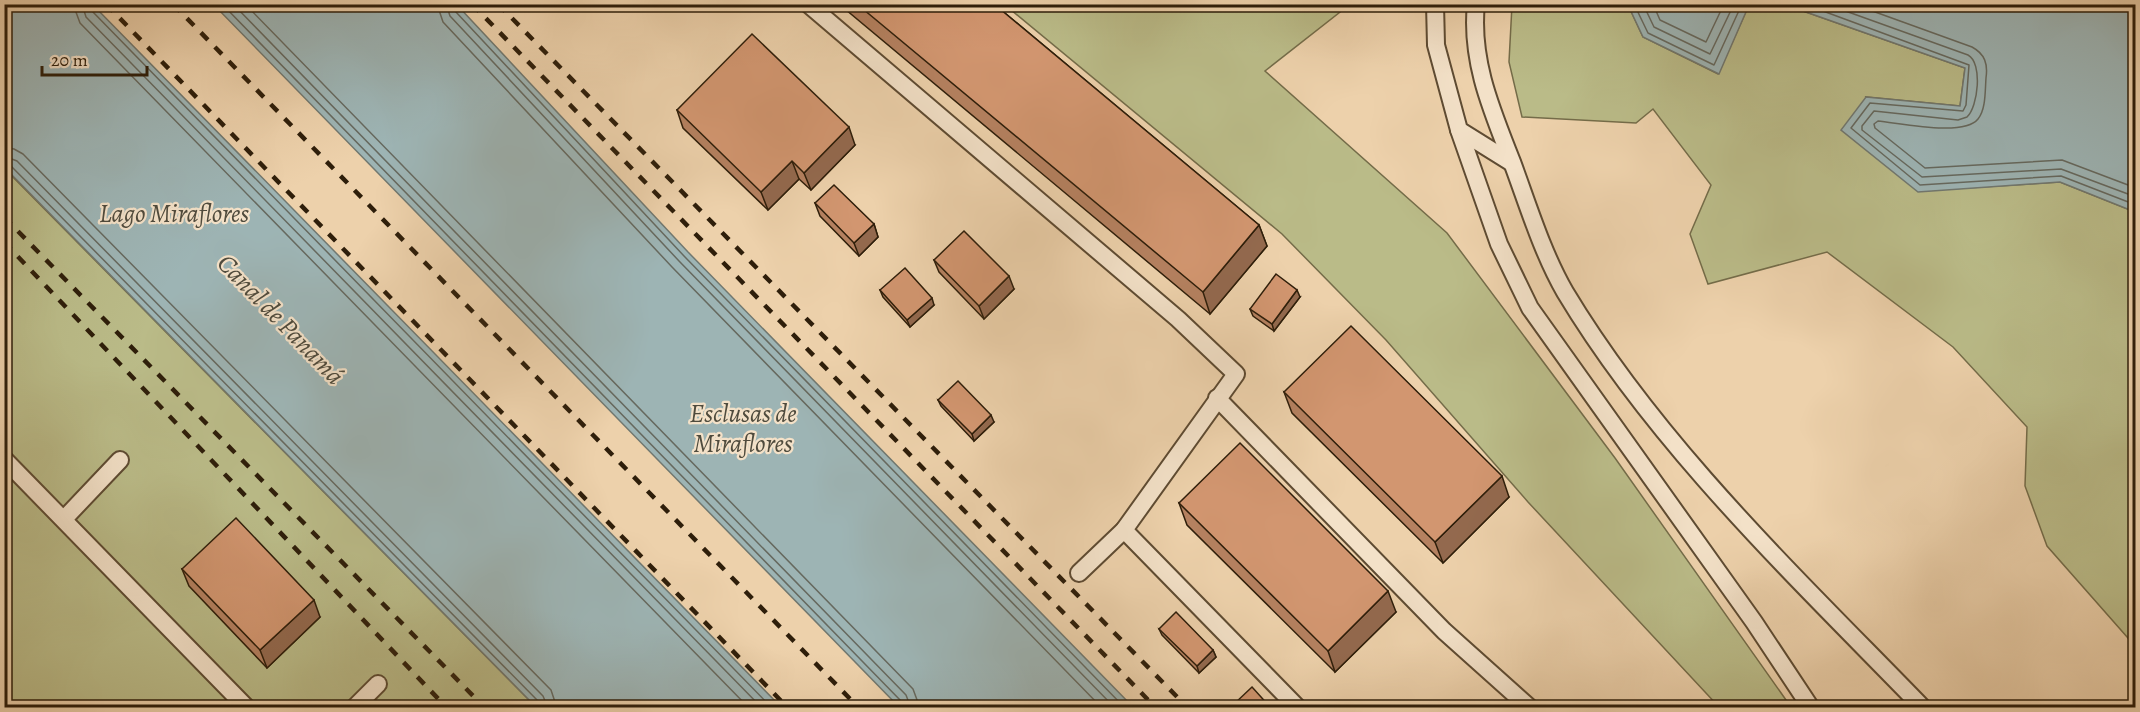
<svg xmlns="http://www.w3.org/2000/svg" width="2140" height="712" font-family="Alegreya,serif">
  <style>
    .green { fill: #babb88; stroke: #746c49; stroke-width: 1.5 }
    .water { fill: #9db4b4; stroke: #717870; stroke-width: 1.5 }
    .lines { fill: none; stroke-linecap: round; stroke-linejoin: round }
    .shore { stroke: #66695f; stroke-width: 1.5 }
    .service-casing { stroke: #5e4b32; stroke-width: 20 }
    .service { stroke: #f3e1c8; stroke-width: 16 }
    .rail { stroke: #2e1e0a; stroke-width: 4.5; stroke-dasharray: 10 10; stroke-linecap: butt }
    .wall { fill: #b58160; stroke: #2e1e0a; stroke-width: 1.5 }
    .shaded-wall { fill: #93694e; stroke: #2e1e0a; stroke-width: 1.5 }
    .building { fill: #d29670; stroke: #2e1e0a; stroke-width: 1.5 }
    .labels { text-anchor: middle; stroke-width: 4.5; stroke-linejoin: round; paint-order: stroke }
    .water-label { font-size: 26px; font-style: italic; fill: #4f4b3d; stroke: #f3e1c8 }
  </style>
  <rect width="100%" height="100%" fill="#edd1ab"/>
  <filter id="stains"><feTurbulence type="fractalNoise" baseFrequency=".00333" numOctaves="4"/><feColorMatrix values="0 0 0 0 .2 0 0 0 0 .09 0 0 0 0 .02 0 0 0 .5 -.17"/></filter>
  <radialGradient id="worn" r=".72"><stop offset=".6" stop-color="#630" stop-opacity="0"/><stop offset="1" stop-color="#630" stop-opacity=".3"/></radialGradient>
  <g class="green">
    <polygon points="1005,5 1349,5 1265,71 1447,233 1615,458 1791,707 1719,707 1528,502 1386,340 1282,234"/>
    <polygon points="1512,5 1628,5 1643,37 1718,74 1749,5 1786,5 1965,68 1960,106 1866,97 1918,191 2060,182 2135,212 2135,646 2047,546 2025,486 2027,427 1953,347 1827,252 1708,284 1690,234 1711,185 1653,109 1636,123 1522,117 1509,62"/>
    <polygon points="4,168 536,707 5,707"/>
  </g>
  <g class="water">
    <polygon points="4,5 93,5 781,707 536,707 5,168"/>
    <polygon points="214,5 457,5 688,252 1133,707 899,707"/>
    <polygon points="1628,5 1749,5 1719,74 1643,37"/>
    <polygon points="1786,5 2135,5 2135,212 2060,182 1918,192 1841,130 1866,97 1960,106 1965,68"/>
  </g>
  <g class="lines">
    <g class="shore">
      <polyline points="73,4 80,23 749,708"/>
      <polyline points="82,4 86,17 762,708"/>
      <polyline points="90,4 92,11 772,708"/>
      <polyline points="222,4 901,701 903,708"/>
      <polyline points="233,4 906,695 911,708"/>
      <polyline points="245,4 913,689 920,708"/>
      <polyline points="437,4 443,22 672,267 1102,708"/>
      <polyline points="446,4 450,16 679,261 1115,708"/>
      <polyline points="453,4 455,11 684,256 1125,708"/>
      <polyline points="1634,4 1648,33 1714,65 1742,4"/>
      <polyline points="1643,4 1654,27 1710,54 1734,4"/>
      <polyline points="1653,4 1660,20 1706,42 1724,4"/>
      <polyline points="1804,4 1969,65 1966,105 1963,111 1870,103 1851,128 1920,185 2061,176 2136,205"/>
      <path d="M 1826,4 L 1968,55 C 1983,63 1978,107 1967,117 L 1958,120 L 1874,111 L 1862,126 L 1862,130 L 1922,177 L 2061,169 L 2136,197"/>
      <path d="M 1853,4 L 1972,47 C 1985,54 1988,64 1986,78 C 1985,91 1986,109 1978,119 C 1964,137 1900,123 1878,121 L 1874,124 L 1875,128 L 1925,168 L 2062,160 L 2136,188"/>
      <polyline points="4,147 14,149 23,154 551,690 557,708"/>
      <polyline points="4,156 17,161 543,696 548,708"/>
      <polyline points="4,164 11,166 538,701 540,708"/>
    </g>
    <defs>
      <g id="service">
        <polyline points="808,4 1178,319 1236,374 1124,530 1079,573"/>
        <polyline points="1435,4 1436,45 1459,130 1512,163"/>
        <path d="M 1476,4 C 1470,61 1492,111 1512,162 C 1528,205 1542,252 1565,292 C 1658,447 1798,579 1923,708"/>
        <polyline points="1459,130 1499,244 1530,308 1754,622 1811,708"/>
        <polyline points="1217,398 1444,631 1530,708"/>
        <polyline points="4,459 247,708"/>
        <polyline points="64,519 120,460"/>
        <polyline points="1124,530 1298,708"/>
        <polyline points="354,708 378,684"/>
      </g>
    </defs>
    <use href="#service" class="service-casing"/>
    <use href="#service" class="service"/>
    <g class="rail">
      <polyline points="106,4 788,708"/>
      <polyline points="173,4 859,708"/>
      <polyline points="472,4 1156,708"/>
      <polyline points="498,4 1188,708"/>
      <polyline points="4,217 485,708"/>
      <polyline points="4,242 447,708"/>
    </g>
  </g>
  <g class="wall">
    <polygon points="839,4 994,4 1259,225 1267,246 1210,314"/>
    <polygon points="677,110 855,145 811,190 799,179 768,210 683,128"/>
    <polygon points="815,203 874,224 878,237 859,256 820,216"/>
    <polygon points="934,260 1014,289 984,319 939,272"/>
    <polygon points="880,290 934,305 910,327 883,297"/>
    <polygon points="1300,297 1274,331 1253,316 1250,309"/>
    <polygon points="1284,392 1509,497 1443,563 1292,413"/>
    <polygon points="938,400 994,422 974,441 941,406"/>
    <polygon points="1179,503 1396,612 1335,672 1187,525"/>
    <polygon points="182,569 320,617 267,668 189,586"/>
    <polygon points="1159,629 1213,650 1216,657 1199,673 1162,635"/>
  </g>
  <g class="shaded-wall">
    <polygon points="849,127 855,145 811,190 804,173"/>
    <polygon points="792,161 799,179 768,210 761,192"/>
    <polygon points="874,224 878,237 859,256 854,243"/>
    <polygon points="1259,225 1267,246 1210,314 1203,292"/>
    <polygon points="1009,276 1014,289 984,319 979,306"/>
    <polygon points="1297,290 1300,297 1274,331 1272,324"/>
    <polygon points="932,298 934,305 910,327 907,320"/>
    <polygon points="991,415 994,422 974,441 972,434"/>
    <polygon points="1502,476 1509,497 1443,563 1435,542"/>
    <polygon points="1388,591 1396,612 1335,672 1328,651"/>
    <polygon points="314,600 320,617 267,668 260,650"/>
    <polygon points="1213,650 1216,657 1199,673 1197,666"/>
  </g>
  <g class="building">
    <polygon points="857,4 994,4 1259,225 1203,292"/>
    <polygon points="752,34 849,127 804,173 792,161 761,192 677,110"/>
    <polygon points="834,185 874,224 854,243 815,203"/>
    <polygon points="964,231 1009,276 979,306 934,260"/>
    <polygon points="905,268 932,298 907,320 880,290"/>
    <polygon points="1276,274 1297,290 1272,324 1250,309"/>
    <polygon points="1351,326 1502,476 1435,542 1284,392"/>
    <polygon points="958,381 991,415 972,434 938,400"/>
    <polygon points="1240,443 1388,591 1328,651 1179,503"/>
    <polygon points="236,518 314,600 260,650 182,569"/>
    <polygon points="1176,612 1213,650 1197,666 1159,629"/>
    <polygon points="1252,687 1271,708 1236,708 1233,705"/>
  </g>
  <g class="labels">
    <g class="water-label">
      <text x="174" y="222">Lago Miraflores</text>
      <text transform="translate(281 319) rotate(46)" y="9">Canal de Panamá</text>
      <text x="743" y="422">Esclusas de<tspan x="743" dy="30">Miraflores</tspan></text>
    </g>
  </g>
  <rect width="2140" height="712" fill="none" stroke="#edd1ab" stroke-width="24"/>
  <rect x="6" y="6" width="2128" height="700" fill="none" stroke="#2e1e0a" stroke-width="3"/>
  <rect x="12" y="12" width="2116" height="688" fill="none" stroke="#2e1e0a" stroke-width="1.5"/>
  <path d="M42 66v9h105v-9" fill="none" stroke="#2e1e0a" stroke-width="3"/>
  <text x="51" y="66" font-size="18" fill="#2e1e0a" stroke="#f3e1c8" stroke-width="4.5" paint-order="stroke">20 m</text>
  <rect width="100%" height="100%" filter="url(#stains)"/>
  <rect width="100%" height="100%" fill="url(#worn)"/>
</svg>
